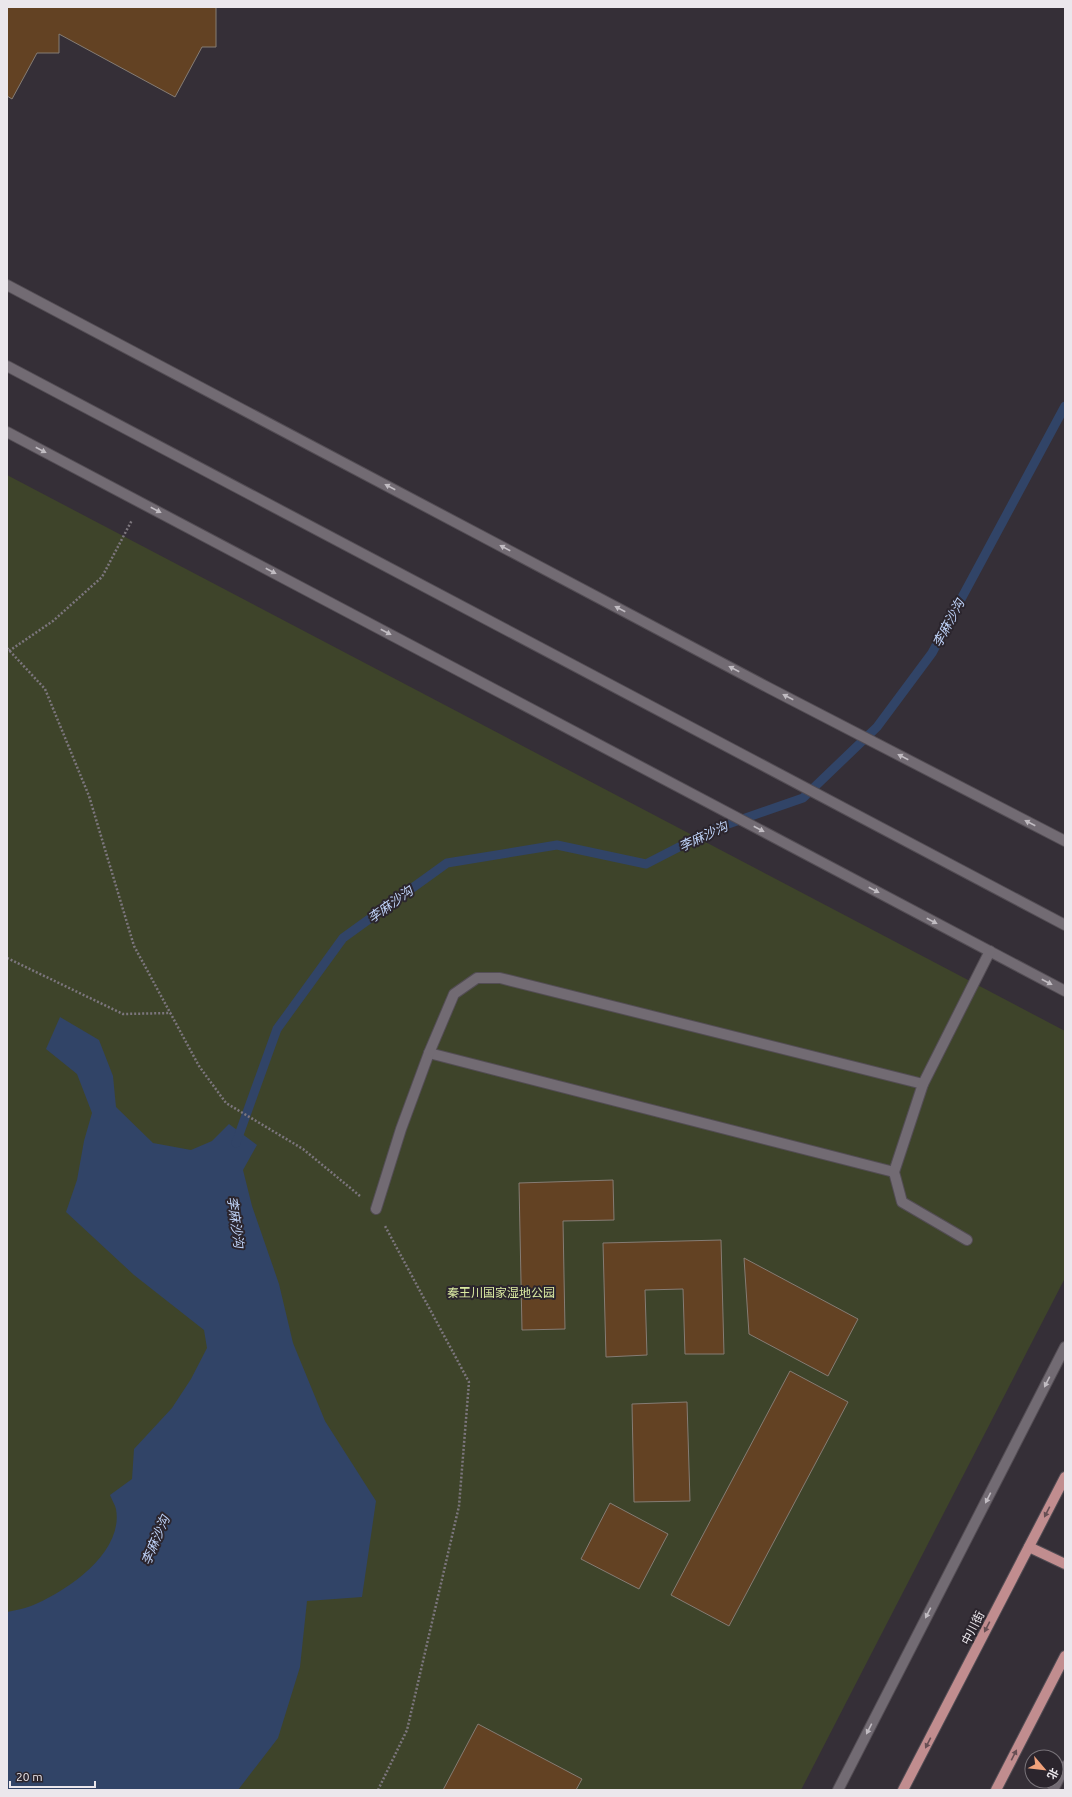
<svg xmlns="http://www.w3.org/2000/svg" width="1072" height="1797" font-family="Ubuntu,'Noto Sans SC',sans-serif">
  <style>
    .green { fill: #3e442a }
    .water { fill: #314467 }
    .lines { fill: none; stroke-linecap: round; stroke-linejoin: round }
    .stream { stroke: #314467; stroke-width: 9 }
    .building { fill: #634223; stroke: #857c74 }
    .minor-casing { stroke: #534d54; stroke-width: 12 }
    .major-casing { stroke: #534d54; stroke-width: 12 }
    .path { stroke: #7c767d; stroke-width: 2.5; stroke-dasharray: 2 2; stroke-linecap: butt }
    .minor { stroke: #726b73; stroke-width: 10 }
    .major { stroke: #c18d8f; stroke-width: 10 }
    .oneway { fill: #c1bcc2 }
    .oneway2 { fill: #674f54 }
    .labels { text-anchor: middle; stroke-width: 4; stroke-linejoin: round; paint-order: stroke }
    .park-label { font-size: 12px; fill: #dbeba3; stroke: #2b252d }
    .street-label { font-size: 12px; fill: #ebe7ec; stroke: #2b252d }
    .water-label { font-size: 13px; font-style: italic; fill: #bfd3f9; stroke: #2b252d }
  </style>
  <rect width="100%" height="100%" fill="#352f37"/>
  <polygon class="green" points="7,475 1065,1031 1065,1278 801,1790 7,1790"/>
  <path class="water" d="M 60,1017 L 99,1040 L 113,1076 L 116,1107 L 153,1143 L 191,1150 L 212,1141 L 229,1124 L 257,1145 L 243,1170 L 252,1206 L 279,1284 L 293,1343 L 325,1421 L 376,1501 L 362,1597 L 307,1601 L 300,1667 L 278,1738 L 238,1790 L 7,1790 L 7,1612 C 15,1610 23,1609 31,1606 C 66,1592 124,1553 116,1509 C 115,1505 112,1500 110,1495 L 132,1479 L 134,1449 L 172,1408 L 191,1379 L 207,1348 L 204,1330 L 134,1275 L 66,1212 L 77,1180 L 84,1141 L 92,1113 L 77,1074 L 46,1049 Z"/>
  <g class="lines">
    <polyline class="stream" points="236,1143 277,1029 343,938 447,863 557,845 646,864 714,829 803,798 877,727 932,653 1065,406"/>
  </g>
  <g class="building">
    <polygon points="7,7 216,7 216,47 202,47 175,97 59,34 59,53 37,53 12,99 7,96"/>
    <polygon points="613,1180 614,1220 563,1221 565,1329 522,1330 519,1183"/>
    <polygon points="721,1240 724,1354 685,1354 683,1289 645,1290 647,1355 606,1357 603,1243"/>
    <polygon points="744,1258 858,1319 828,1376 749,1334"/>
    <polygon points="790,1371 848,1402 729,1626 671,1595"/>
    <polygon points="687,1402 690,1501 634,1502 632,1404"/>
    <polygon points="610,1503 668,1534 639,1589 581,1559"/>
    <polygon points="478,1724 582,1779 576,1790 443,1790"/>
  </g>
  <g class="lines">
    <defs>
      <g id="minor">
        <polyline points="7,285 769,688 1065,841"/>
        <polyline points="7,366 1065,925"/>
        <polyline points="7,432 1065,991"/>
        <polyline points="429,1053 894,1172"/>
        <polyline points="376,1209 401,1129 429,1053 454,994 477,978 500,978 923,1084"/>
        <polyline points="967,1240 902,1202 894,1172 923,1084 990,951"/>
        <polyline points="838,1790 1065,1347"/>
        <polyline points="1053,1790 1065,1766"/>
      </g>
      <g id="major">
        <polyline points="1029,1547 1065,1564"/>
        <polyline points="903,1790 1065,1477"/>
        <polyline points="996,1790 1065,1656"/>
      </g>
    </defs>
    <use href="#minor" class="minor-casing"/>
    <use href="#major" class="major-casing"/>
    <g class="path">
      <polyline points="7,648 45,689 89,796 134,946 199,1066 226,1103 303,1149 360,1196"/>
      <polyline points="9,651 53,621 102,577 132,520"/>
      <polyline points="7,958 123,1014 171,1013"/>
      <polyline points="378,1790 407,1730 459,1506 469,1382 385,1226"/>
    </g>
    <use href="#minor" class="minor"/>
    <use href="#major" class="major"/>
  </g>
  <defs><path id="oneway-solid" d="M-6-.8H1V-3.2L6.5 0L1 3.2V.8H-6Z"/></defs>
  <g class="oneway">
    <use href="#oneway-solid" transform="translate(41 450) rotate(28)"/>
    <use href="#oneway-solid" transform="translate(390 487) rotate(-152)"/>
    <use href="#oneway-solid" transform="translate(156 510) rotate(28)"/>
    <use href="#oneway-solid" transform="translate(505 548) rotate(-152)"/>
    <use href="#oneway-solid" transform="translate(271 571) rotate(28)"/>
    <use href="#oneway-solid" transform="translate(620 609) rotate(-152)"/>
    <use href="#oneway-solid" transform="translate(386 632) rotate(28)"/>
    <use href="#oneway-solid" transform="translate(734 669) rotate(-152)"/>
    <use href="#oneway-solid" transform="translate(788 697) rotate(-153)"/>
    <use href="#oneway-solid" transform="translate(903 757) rotate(-153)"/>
    <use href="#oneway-solid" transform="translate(1030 823) rotate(-153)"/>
    <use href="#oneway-solid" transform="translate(759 829) rotate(28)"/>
    <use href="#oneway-solid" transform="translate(874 890) rotate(28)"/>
    <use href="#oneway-solid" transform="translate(932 921) rotate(28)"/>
    <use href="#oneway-solid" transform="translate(1047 982) rotate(28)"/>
    <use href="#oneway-solid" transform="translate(1047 1382) rotate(117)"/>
    <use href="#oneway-solid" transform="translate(988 1498) rotate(117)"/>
    <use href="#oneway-solid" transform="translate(928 1613) rotate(117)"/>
    <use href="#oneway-solid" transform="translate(869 1729) rotate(117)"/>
  </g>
  <g class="oneway2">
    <use href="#oneway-solid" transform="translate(1047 1512) rotate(117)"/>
    <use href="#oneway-solid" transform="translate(987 1627) rotate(117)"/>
    <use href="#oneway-solid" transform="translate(928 1743) rotate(117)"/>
    <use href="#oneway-solid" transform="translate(1014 1755) rotate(-63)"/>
  </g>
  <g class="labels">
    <g class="park-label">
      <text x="501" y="1297">秦王川国家湿地公园</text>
    </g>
    <g class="street-label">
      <text transform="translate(973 1628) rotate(-63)" y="4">中川街</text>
    </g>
    <g class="water-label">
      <text transform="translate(948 623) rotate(-62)" y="5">李麻沙沟</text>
      <text transform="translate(703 836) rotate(-25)" y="5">李麻沙沟</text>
      <text transform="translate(390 904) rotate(-36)" y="5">李麻沙沟</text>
      <text transform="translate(236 1222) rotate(82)" y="5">李麻沙沟</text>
      <text transform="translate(155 1540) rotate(-67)" y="5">李麻沙沟</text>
    </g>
  </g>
  <rect width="1072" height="1797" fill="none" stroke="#ebe7ec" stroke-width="16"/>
  <g transform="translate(1044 1769) rotate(118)"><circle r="19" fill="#2b252d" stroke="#787379"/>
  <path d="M0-3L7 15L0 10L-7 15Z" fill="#f1a27b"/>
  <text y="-6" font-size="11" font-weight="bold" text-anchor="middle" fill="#ebe7ec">北</text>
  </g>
  <path d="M10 1781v6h85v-6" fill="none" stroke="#ebe7ec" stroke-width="2"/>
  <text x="16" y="1781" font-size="12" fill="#ebe7ec" stroke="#2b252d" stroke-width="3" paint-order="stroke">20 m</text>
</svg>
